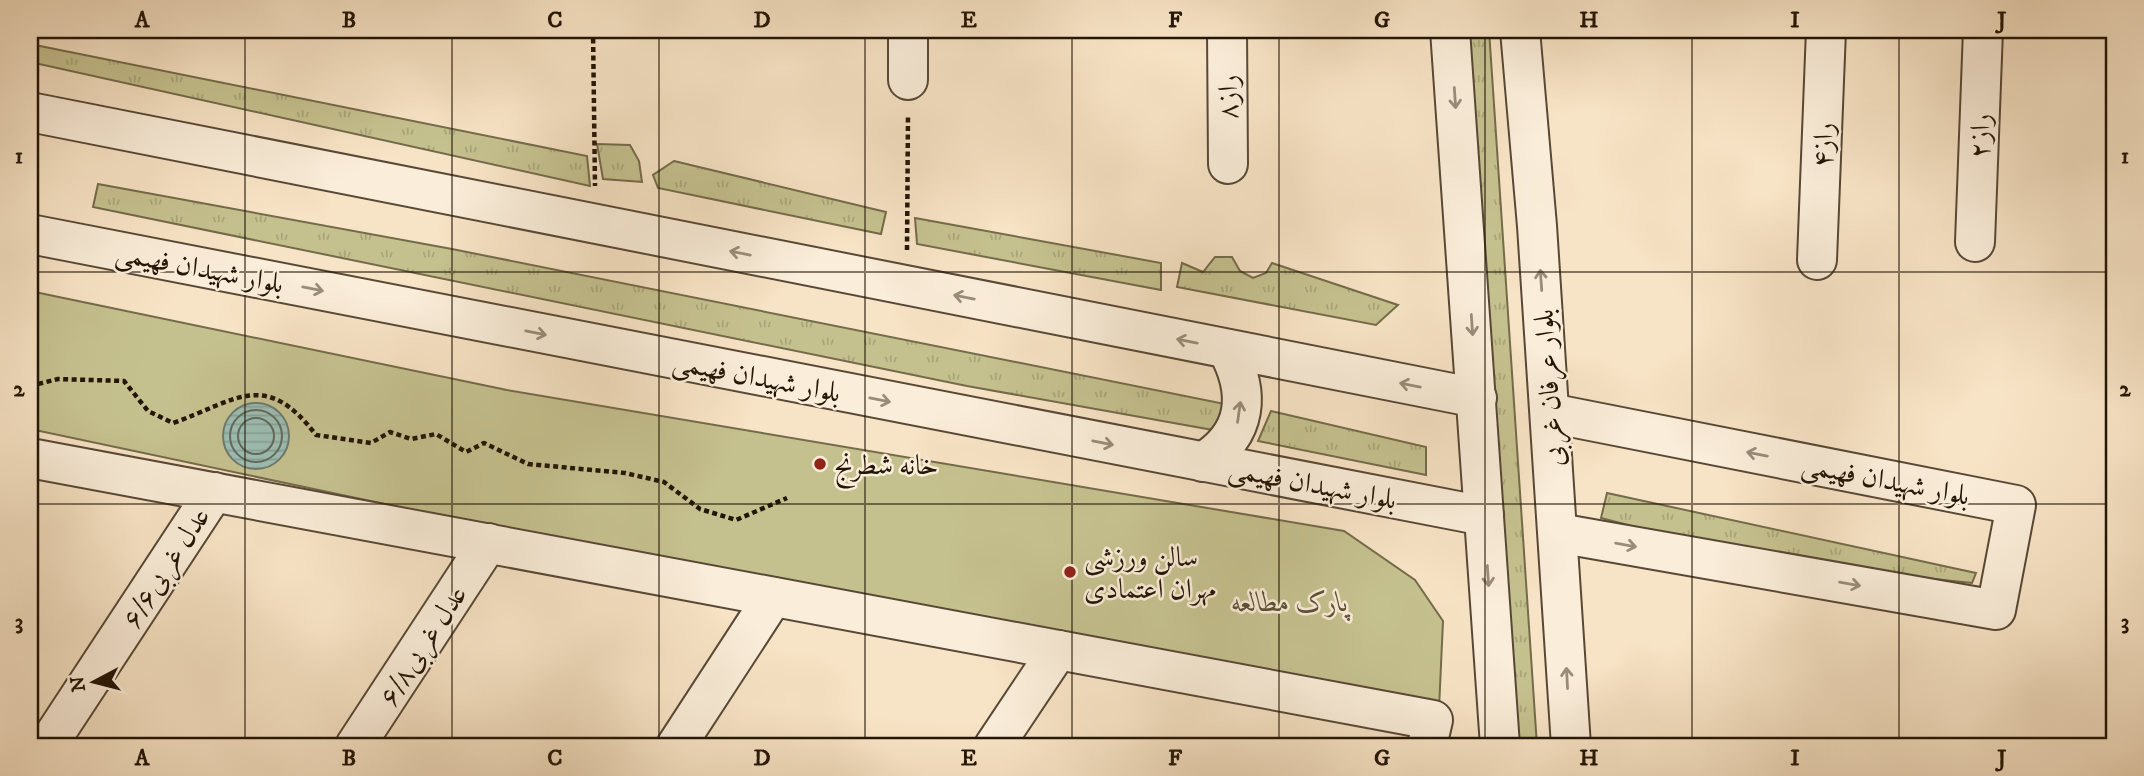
<svg xmlns="http://www.w3.org/2000/svg" width="2144" height="776" font-family="'IM FELL DW Pica',Amiri,serif">
  <style>
    .grass { fill: url(#grass-tufts); stroke: #746b4a; stroke-width: 2 }
    .park { fill: #c5c18f; stroke: #746b4a; stroke-width: 2 }
    .water { fill: url(#water-rules); stroke: #6c7a6e; stroke-width: 2 }
    .lines { fill: none; stroke-linecap: round; stroke-linejoin: round }
    .shore { stroke: #606a5d; stroke-width: 2 }
    .minor-casing { stroke: #584836; stroke-width: 42 }
    .path { stroke: #231506; stroke-width: 4.5; stroke-dasharray: 5 3.5; stroke-linecap: butt }
    .minor { stroke: #faedd9; stroke-width: 38 }
    .oneway { stroke: #998c7a }
    .grid { fill: none; stroke: #231506; stroke-width: 2; stroke-opacity: 0.55 }
    .poi-dot { fill: #8f2418; stroke: #faedd9; stroke-width: 2.5 }
    .labels { text-anchor: middle; stroke-width: 5; stroke-linejoin: round; paint-order: stroke }
    .street-label { font-size: 28px; fill: #231506; stroke: #faedd9 }
    .poi-label { font-size: 28px; fill: #231506; stroke: #faedd9; text-anchor: start }
    .park-label { font-size: 28px; font-style: italic; fill: #5c5136; stroke: #faedd9 }
    .neatline { fill: none; stroke: #231506; stroke-width: 2.5 }
    .grid-label { font-size: 23px; text-anchor: middle; font-weight: bold; fill: #231506 }
  </style>
  <defs>
    <pattern id="grass-tufts" width="24" height="20" patternUnits="userSpaceOnUse" patternTransform="scale(1.75)"><rect width="24" height="20" fill="#c5c18f"/><path d="M3 7l-1-3M5 7V3M7 7l1-3M15 17l-1-3M17 17v-4M19 17l1-3" fill="none" stroke="#a9a57a"/></pattern>
    <pattern id="water-rules" width="6" height="5" patternUnits="userSpaceOnUse" patternTransform="scale(1.75)"><rect width="6" height="5" fill="#9dbeb4"/><path d="M0 2.5h6" fill="none" stroke="#87a299"/></pattern>
  </defs>
  <rect width="100%" height="100%" fill="#f7e3c5"/>
  <filter id="stains"><feTurbulence type="fractalNoise" baseFrequency=".00286" numOctaves="4"/><feColorMatrix values="0 0 0 0 .2 0 0 0 0 .09 0 0 0 0 .02 0 0 0 .5 -.17"/></filter>
  <radialGradient id="worn" r=".72"><stop offset=".6" stop-color="#630" stop-opacity="0"/><stop offset="1" stop-color="#630" stop-opacity=".3"/></radialGradient>
  <g class="grass">
    <polygon points="1464,30 1489,30 1537,746 1512,746"/>
    <polygon points="30,44 587,156 590,186 30,62"/>
    <polygon points="597,144 630,145 639,161 642,182 603,179"/>
    <polygon points="674,161 886,212 881,234 658,188 653,175"/>
    <polygon points="98,184 452,249 1225,404 1224,432 967,386 93,207"/>
    <polygon points="915,218 1161,263 1161,290 917,244"/>
    <polygon points="1215,257 1232,257 1240,271 1253,278 1266,273 1272,263 1398,305 1376,325 1177,287 1182,263 1203,272"/>
    <polygon points="1271,411 1426,447 1426,475 1258,441"/>
    <path d="M 1607,493 L 1976,573 L 1972,583 C 1847,571 1723,551 1601,518 Z"/>
  </g>
  <polygon class="park" points="30,291 507,390 1344,531 1415,580 1443,621 1439,709 720,575 30,429"/>
  <circle class="water" cx="256" cy="436" r="33"/>
  <g class="lines">
    <g class="shore">
      <circle cx="256" cy="436" r="26"/>
      <circle cx="256" cy="436" r="18"/>
    </g>
    <defs>
      <g id="minor">
        <polyline points="908,30 908,80"/>
        <polyline points="1227,30 1228,164"/>
        <polyline points="1450,30 1500,746"/>
        <polyline points="1520,30 1537,226 1571,746"/>
        <polyline points="30,112 1477,398"/>
        <polyline points="30,234 1484,516"/>
        <polyline points="1975,242 1983,30"/>
        <polyline points="1817,260 1826,30"/>
        <polyline points="1550,413 2016,505 1996,610 1558,533"/>
        <polyline points="30,458 1433,720 1427,746"/>
        <path d="M 1203,462 C 1248,434 1251,393 1227,349"/>
        <polyline points="47,746 214,492"/>
        <polyline points="355,746 488,543"/>
        <polyline points="676,746 773,597"/>
        <polyline points="994,746 1058,650"/>
      </g>
    </defs>
    <use href="#minor" class="minor-casing"/>
    <g class="path">
      <polyline points="593,30 595,186"/>
      <polyline points="907,250 908,115"/>
      <path d="M 30,386 L 58,379 L 124,381 L 148,411 L 173,423 C 236,401 265,368 316,435 L 371,443 L 390,432 L 411,439 L 436,434 L 466,452 L 484,443 L 528,464 L 625,473 L 664,482 L 700,509 L 736,520 L 787,498"/>
    </g>
    <use href="#minor" class="minor"/>
  </g>
  <defs><path id="oneway-shaft" d="M-6 0H5M1.5-3L5.5 0L1.5 3" fill="none" stroke-width="1.6" stroke-linecap="round" stroke-linejoin="round" transform="scale(1.75)"/></defs>
  <g class="oneway">
    <use href="#oneway-shaft" transform="translate(1455 98) rotate(86)"/>
    <use href="#oneway-shaft" transform="translate(740 253) rotate(-169)"/>
    <use href="#oneway-shaft" transform="translate(1541 280) rotate(-94)"/>
    <use href="#oneway-shaft" transform="translate(313 289) rotate(11)"/>
    <use href="#oneway-shaft" transform="translate(964 297) rotate(-169)"/>
    <use href="#oneway-shaft" transform="translate(1472 325) rotate(86)"/>
    <use href="#oneway-shaft" transform="translate(536 333) rotate(11)"/>
    <use href="#oneway-shaft" transform="translate(1187 341) rotate(-169)"/>
    <use href="#oneway-shaft" transform="translate(1410 385) rotate(-169)"/>
    <use href="#oneway-shaft" transform="translate(880 400) rotate(11)"/>
    <use href="#oneway-shaft" transform="translate(1239 412) rotate(-82)"/>
    <use href="#oneway-shaft" transform="translate(1103 443) rotate(11)"/>
    <use href="#oneway-shaft" transform="translate(1757 454) rotate(-169)"/>
    <use href="#oneway-shaft" transform="translate(1626 545) rotate(10)"/>
    <use href="#oneway-shaft" transform="translate(1488 576) rotate(86)"/>
    <use href="#oneway-shaft" transform="translate(1850 584) rotate(10)"/>
    <use href="#oneway-shaft" transform="translate(1567 678) rotate(-93)"/>
  </g>
  <path class="grid" d="M 245,30 L 245,746M 452,30 L 452,746M 659,30 L 659,746M 865,30 L 865,746M 1072,30 L 1072,746M 1279,30 L 1279,746M 1485,30 L 1485,746M 1692,30 L 1692,746M 1899,30 L 1899,746M 30,272 L 2114,272M 30,504 L 2114,504"/>
  <g class="poi-dot">
    <circle cx="820" cy="464" r="7"/>
    <circle cx="1070" cy="572" r="7"/>
  </g>
  <g class="labels">
    <g class="street-label">
      <text transform="translate(1227 97) rotate(-90)" y="10">راز۸</text>
      <text transform="translate(1979 136) rotate(-88)" y="10">راز۲</text>
      <text transform="translate(1822 145) rotate(-88)" y="10">راز۴</text>
      <text transform="translate(200 267) rotate(11)" y="10">بلوار شهیدان فهیمی</text>
      <text transform="translate(757 376) rotate(11)" y="10">بلوار شهیدان فهیمی</text>
      <text transform="translate(1548 388) rotate(-94)" y="10">بلوار عرفان غربی</text>
      <text transform="translate(1886 479) rotate(11)" y="10">بلوار شهیدان فهیمی</text>
      <text transform="translate(1313 483) rotate(11)" y="10">بلوار شهیدان فهیمی</text>
      <text transform="translate(165 567) rotate(-57)" y="10">۶/۶عدل غربی</text>
      <text transform="translate(422 645) rotate(-57)" y="10">۶/۸عدل غربی</text>
    </g>
    <g class="poi-label">
      <text x="834" y="474">خانه شطرنج</text>
      <text x="1084" y="566">سالن ورزشی<tspan x="1084" dy="32">مهران اعتمادی</tspan></text>
    </g>
    <g class="park-label">
      <text x="1290" y="611">پارک مطالعه</text>
    </g>
  </g>
  <rect width="2144" height="776" fill="none" stroke="#f7e3c5" stroke-width="77"/>
  <g transform="translate(94 682) rotate(263)" stroke="#faedd9" stroke-width="5" paint-order="stroke">
  <path d="M0-5L12 26L0 18L-12 26Z" fill="#231506"/>
  <text y="-10" font-size="19" font-weight="bold" text-anchor="middle" fill="#231506">N</text>
  </g>
  <rect x="38" y="38" width="2068" height="700" class="neatline"/>
  <g class="grid-label">
    <text x="142" y="27">A</text>
    <text x="349" y="27">B</text>
    <text x="555" y="27">C</text>
    <text x="762" y="27">D</text>
    <text x="969" y="27">E</text>
    <text x="1175" y="27">F</text>
    <text x="1382" y="27">G</text>
    <text x="1589" y="27">H</text>
    <text x="1795" y="27">I</text>
    <text x="2002" y="27">J</text>
    <text x="19" y="163">1</text>
    <text x="2125" y="163">1</text>
    <text x="19" y="396">2</text>
    <text x="2125" y="396">2</text>
    <text x="19" y="629">3</text>
    <text x="2125" y="629">3</text>
    <text x="142" y="765">A</text>
    <text x="349" y="765">B</text>
    <text x="555" y="765">C</text>
    <text x="762" y="765">D</text>
    <text x="969" y="765">E</text>
    <text x="1175" y="765">F</text>
    <text x="1382" y="765">G</text>
    <text x="1589" y="765">H</text>
    <text x="1795" y="765">I</text>
    <text x="2002" y="765">J</text>
  </g>
  <rect width="100%" height="100%" filter="url(#stains)"/>
  <rect width="100%" height="100%" fill="url(#worn)"/>
</svg>
